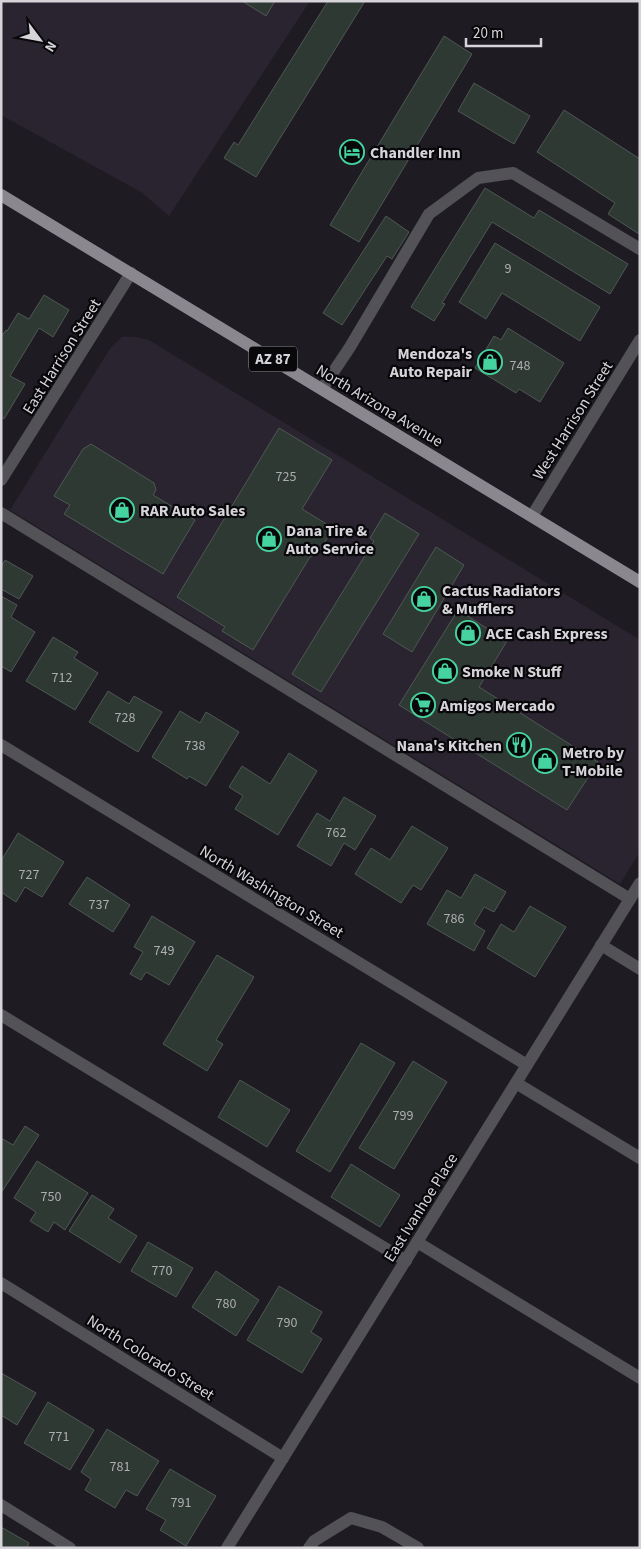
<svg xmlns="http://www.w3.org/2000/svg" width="641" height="1549" font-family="'Source Sans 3',sans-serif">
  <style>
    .built { fill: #2a2430 }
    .building { fill: #2f3934; stroke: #4e5853 }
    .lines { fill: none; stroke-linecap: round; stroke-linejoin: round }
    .service { stroke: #535256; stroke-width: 12 }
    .minor { stroke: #535256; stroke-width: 12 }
    .primary { stroke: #8a878f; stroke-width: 12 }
    .labels { text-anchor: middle; stroke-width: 4.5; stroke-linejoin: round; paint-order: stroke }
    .number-label { font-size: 14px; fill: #acadb0 }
    .shield { fill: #08070a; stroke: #98969b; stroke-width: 1 }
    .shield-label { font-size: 15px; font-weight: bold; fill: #d6d4d9 }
    .poi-label { font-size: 16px; font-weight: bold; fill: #d6d4d9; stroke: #08070a; text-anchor: start }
    .street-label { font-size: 16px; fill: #d6d4d9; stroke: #08070a }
  </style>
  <rect width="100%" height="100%" fill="#1e1b23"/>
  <g class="built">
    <polygon points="1,1 310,1 169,216 141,192 1,115"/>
    <polygon points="122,337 136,337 149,340 640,640 640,852 620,884 10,510 109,350"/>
  </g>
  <g class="building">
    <polygon points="242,1 275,1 266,16"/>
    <polygon points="328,1 365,1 256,177 224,158 234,142 238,145"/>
    <polygon points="444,36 472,54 359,242 330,225"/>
    <polygon points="474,83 530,116 514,144 458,111"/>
    <polygon points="564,110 640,159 639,234 608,214 615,203 537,152"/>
    <polygon points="485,188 534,218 539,210 628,264 610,294 492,222 442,303 445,304 434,321 411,307"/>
    <polygon points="386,216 409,232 392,259 387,256 342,325 323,313"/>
    <polygon points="495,243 600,307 580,341 502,293 486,319 459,302"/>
    <polygon points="44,295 69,310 53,337 39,328 10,376 25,384 4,419 1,417 1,337 6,330 7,331 18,313 29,319"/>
    <polygon points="508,328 564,363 540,402 519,389 516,393 475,368 494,336 501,340"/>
    <polygon points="279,428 332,460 302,509 333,528 320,550 310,557 253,650 222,631 225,627 177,597"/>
    <polygon points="91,444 154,483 156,490 153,495 195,520 163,574 64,514 70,505 54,496 83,449"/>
    <polygon points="385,513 419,534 321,692 292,674 374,541 370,538"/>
    <polygon points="436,547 464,565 412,652 383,634"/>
    <polygon points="5,560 33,576 19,599 1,589 1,567"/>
    <polygon points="1,596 17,605 11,617 35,632 11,672 1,666"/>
    <polygon points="458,610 507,641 479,687 598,762 567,810 399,705"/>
    <polygon points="53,637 78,652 74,658 98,673 75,710 26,681"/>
    <polygon points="108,691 129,704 134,696 162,712 138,752 89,722"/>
    <polygon points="180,711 200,723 206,712 239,732 206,786 189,776 187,779 152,757"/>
    <polygon points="289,753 317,771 278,835 235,809 243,796 229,787 242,766 270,784"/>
    <polygon points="344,797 376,816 355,850 344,843 331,866 297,846 317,813 330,821"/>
    <polygon points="412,826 448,848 421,890 413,885 401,903 355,874 371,848 390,860"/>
    <polygon points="18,833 64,862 42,897 25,887 16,902 1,892 1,861"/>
    <polygon points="475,874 506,892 494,912 484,907 474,924 485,931 474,951 427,924 447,890 461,898"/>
    <polygon points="87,877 130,905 113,932 69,904"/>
    <polygon points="530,906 566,927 535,977 487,948 501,924 514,932"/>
    <polygon points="152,916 195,942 169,985 146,972 141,980 130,974 143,952 134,947"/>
    <polygon points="217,955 254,977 216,1040 223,1044 207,1071 163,1044"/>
    <polygon points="361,1043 395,1063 330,1172 296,1151"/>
    <polygon points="413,1061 447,1082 394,1169 359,1148"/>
    <polygon points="240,1080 290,1110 267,1147 218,1117"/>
    <polygon points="25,1126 39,1135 1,1193 1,1138 13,1145"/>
    <polygon points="37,1161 88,1193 65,1230 54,1222 48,1232 30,1221 36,1212 14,1198"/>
    <polygon points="351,1164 400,1195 380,1227 331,1197"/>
    <polygon points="92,1195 114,1209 108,1218 137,1236 120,1263 69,1231"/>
    <polygon points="148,1242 193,1268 176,1297 131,1271"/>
    <polygon points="216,1271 259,1300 236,1336 192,1307"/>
    <polygon points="279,1286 322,1312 311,1332 322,1339 302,1373 247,1340"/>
    <polygon points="1,1373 36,1393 17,1425 1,1415"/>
    <polygon points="48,1402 94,1430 70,1470 24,1443"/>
    <polygon points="107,1429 159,1461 137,1496 126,1490 115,1508 85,1490 91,1479 81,1472"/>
    <polygon points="170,1469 216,1496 186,1546 160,1530 166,1520 146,1509"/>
    <polygon points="1,1527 29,1543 27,1548 1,1548"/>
  </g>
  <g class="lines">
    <g class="service">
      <polyline points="322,389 350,347 429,214 478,178 513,173 640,249"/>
      <polyline points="1,513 630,899"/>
      <polyline points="601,945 640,969"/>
      <polyline points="1,1015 406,1261"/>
      <polyline points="516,1083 640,1158"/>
      <polyline points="417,1242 640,1378"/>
      <polyline points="1,1505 70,1548"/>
      <polyline points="309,1548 314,1541 351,1518 382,1527 418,1548"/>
    </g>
    <g class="minor">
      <polyline points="1,480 131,273"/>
      <polyline points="532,516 640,340"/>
      <polyline points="1,745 527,1065"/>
      <polyline points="1,1283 283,1458"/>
      <polyline points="227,1548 640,883"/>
    </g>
    <polyline class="primary" points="1,195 640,582"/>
  </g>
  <defs>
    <symbol id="hotel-ring" viewBox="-11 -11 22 22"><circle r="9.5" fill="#08070a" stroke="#45d49f" stroke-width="1.5"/><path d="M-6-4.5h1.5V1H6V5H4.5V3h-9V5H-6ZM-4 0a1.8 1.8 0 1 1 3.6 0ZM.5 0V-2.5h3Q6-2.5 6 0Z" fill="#45d49f"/></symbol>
    <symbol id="shop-ring" viewBox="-11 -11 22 22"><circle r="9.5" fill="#08070a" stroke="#45d49f" stroke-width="1.5"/><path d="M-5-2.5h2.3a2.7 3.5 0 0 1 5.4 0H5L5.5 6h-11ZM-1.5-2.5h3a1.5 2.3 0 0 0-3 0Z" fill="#45d49f"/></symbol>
    <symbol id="supermarket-ring" viewBox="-11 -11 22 22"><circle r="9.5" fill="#08070a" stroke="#45d49f" stroke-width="1.5"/><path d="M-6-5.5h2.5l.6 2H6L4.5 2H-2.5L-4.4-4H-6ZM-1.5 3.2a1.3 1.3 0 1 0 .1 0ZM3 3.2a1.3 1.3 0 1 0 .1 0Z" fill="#45d49f"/></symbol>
    <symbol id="restaurant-ring" viewBox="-11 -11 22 22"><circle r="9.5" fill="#08070a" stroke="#45d49f" stroke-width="1.5"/><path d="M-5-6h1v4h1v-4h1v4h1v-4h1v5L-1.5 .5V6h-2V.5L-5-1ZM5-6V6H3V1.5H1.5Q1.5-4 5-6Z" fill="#45d49f"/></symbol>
  </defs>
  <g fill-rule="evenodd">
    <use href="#hotel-ring" x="338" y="138" width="28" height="28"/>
    <use href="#shop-ring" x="476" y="348" width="28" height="28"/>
    <use href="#shop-ring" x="108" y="496" width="28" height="28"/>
    <use href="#shop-ring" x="255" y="525" width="28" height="28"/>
    <use href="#shop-ring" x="410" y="585" width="28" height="28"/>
    <use href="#shop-ring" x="454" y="619" width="28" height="28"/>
    <use href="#shop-ring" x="431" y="657" width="28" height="28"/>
    <use href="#supermarket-ring" x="409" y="691" width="28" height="28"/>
    <use href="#restaurant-ring" x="505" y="731" width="28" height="28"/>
    <use href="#shop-ring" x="531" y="747" width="28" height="28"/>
  </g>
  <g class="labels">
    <g class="number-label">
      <text x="508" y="273">9</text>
      <text x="520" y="370">748</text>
      <text x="286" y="481">725</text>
      <text x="62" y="682">712</text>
      <text x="125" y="722">728</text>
      <text x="195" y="750">738</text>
      <text x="336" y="837">762</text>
      <text x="29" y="879">727</text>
      <text x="99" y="909">737</text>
      <text x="454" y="923">786</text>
      <text x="164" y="955">749</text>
      <text x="403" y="1120">799</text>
      <text x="51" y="1201">750</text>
      <text x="162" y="1275">770</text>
      <text x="226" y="1308">780</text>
      <text x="287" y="1327">790</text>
      <text x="59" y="1441">771</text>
      <text x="120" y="1471">781</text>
      <text x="181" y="1507">791</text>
    </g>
    <rect class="shield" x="249" y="346.5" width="48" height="25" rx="4"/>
    <g class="shield-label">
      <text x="273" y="364">AZ 87</text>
    </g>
    <g class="poi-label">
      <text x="370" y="158">Chandler Inn</text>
      <text x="472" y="359" text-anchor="end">Mendoza's<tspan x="472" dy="18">Auto Repair</tspan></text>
      <text x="140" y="516">RAR Auto Sales</text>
      <text x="286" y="536">Dana Tire &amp;<tspan x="286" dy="18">Auto Service</tspan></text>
      <text x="442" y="596">Cactus Radiators<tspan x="442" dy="18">&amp; Mufflers</tspan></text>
      <text x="486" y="639">ACE Cash Express</text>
      <text x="462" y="677">Smoke N Stuff</text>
      <text x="440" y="711">Amigos Mercado</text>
      <text x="502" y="751" text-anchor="end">Nana's Kitchen</text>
      <text x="562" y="758">Metro by<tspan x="562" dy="18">T-Mobile</tspan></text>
    </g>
    <g class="street-label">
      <text transform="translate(61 356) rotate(-58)" y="6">East Harrison Street</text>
      <text transform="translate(380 405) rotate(31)" y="6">North Arizona Avenue</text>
      <text transform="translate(572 420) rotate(-58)" y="6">West Harrison Street</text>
      <text transform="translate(272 891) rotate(31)" y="6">North Washington Street</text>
      <text transform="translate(420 1207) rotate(-58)" y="6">East Ivanhoe Place</text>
      <text transform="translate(151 1357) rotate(32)" y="6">North Colorado Street</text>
    </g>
  </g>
  <rect width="641" height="1549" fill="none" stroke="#d6d4d9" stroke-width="5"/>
  <g transform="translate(40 40) rotate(122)" stroke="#08070a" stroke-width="4" paint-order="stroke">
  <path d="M0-4L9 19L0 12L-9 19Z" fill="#d6d4d9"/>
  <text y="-8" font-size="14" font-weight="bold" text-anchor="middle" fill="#d6d4d9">N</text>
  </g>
  <path d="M466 38v8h75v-8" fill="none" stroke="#d6d4d9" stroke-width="2.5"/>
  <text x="473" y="38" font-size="15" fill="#d6d4d9" stroke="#08070a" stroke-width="4" paint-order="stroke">20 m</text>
</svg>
